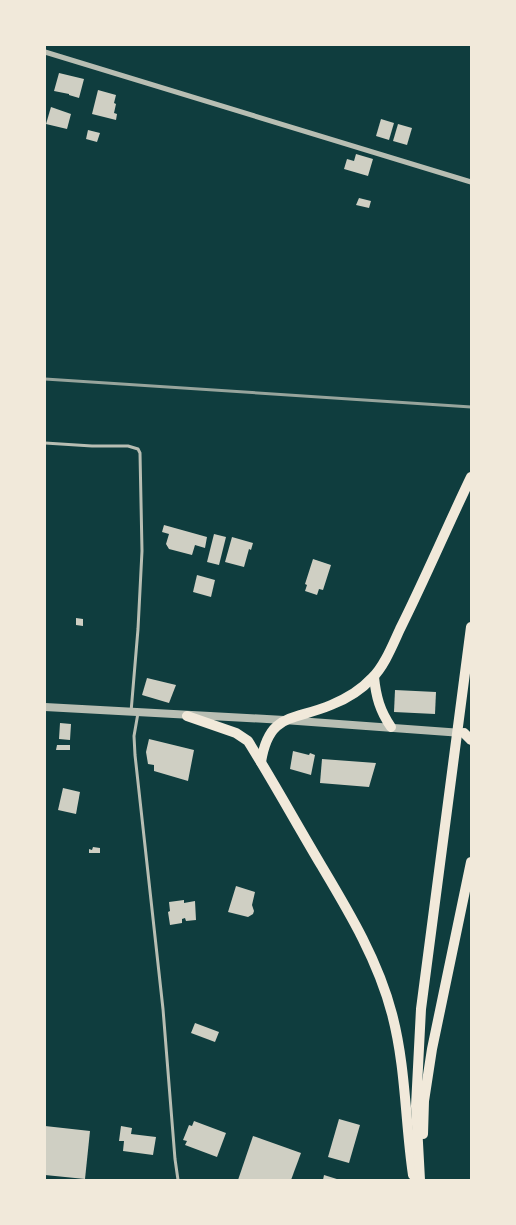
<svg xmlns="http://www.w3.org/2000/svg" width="516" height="1225" font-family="Roboto,sans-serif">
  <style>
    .building { fill: #cfcfc3 }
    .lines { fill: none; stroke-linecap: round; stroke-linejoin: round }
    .service { stroke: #b8beb3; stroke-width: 3 }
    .minor { stroke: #b8beb3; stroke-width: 5 }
    .tertiary { stroke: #b8beb3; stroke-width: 8 }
    .trunk { stroke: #f1e9da; stroke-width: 10 }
    .rail { stroke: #97a49c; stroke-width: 3 }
  </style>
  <rect width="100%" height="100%" fill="#0f3d3e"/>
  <g class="building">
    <polygon points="59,73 84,79 79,98 69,95 69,94 54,91"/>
    <polygon points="98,90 116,95 114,103 116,104 114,113 117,114 116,120 92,114"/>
    <polygon points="51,107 71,114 67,129 46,124"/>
    <polygon points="381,119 394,123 389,140 376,136"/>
    <polygon points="398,124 412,128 407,145 393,141"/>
    <polygon points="88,130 100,133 97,142 86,139"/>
    <polygon points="356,154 373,159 368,176 344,169 347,159 354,161"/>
    <polygon points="359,198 371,201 369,208 356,205"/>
    <polygon points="164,525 207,537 205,548 195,545 192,555 169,549 166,544 169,534 162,532"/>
    <polygon points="214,534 226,537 219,565 207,562"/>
    <polygon points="232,537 253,543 251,550 249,549 244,567 225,562"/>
    <polygon points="313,559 331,565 323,590 319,589 317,595 305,591 307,585 305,584"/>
    <polygon points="197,575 215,580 211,597 193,592"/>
    <polygon points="76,618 83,619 83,626 76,625"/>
    <polygon points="147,678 176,685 169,703 142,695"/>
    <polygon points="395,690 436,692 435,714 394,712"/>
    <polygon points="60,723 71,724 70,740 59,739"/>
    <polygon points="149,739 194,750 188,781 154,771 154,765 148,764 146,752"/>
    <polygon points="57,745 70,745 70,750 56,750"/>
    <polygon points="293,751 309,755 310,753 315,755 311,775 290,769"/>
    <polygon points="322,759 376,763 369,787 320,783"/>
    <polygon points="63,788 80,792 76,814 58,810"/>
    <polygon points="93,847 100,848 100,853 89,853 89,849 92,850"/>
    <polygon points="236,886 255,892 252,905 254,911 253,914 248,917 228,912"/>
    <polygon points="184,900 184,903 195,901 196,920 186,921 185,918 182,919 182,923 170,925 168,912 170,911 169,902"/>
    <polygon points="195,1023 219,1032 215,1042 191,1033"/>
    <polygon points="339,1119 360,1125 349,1163 328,1157"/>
    <polygon points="194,1121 226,1133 217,1157 185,1145 187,1141 183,1140 189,1125 192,1126"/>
    <polygon points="45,1126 90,1131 85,1179 45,1175"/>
    <polygon points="121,1126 132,1128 131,1134 156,1137 153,1155 123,1151 124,1141 119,1141"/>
    <polygon points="253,1136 301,1153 291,1180 238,1180"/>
    <polygon points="324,1175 340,1180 323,1180"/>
  </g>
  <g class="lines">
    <g class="service">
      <polyline points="45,443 92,446 128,446 138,449 140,453 142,551 138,629 131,712"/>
      <polyline points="138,713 134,736 135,755 163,1009 175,1159 178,1180"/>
    </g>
    <polyline class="minor" points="45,52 471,182"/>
    <polyline class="tertiary" points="45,707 284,720 462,733"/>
    <g class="trunk">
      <path d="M 374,677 C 376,697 380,711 391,727"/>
      <path d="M 187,716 L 236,733 L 248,741 C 273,781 296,823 321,865 C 349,912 378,960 392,1014 C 406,1067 405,1121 413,1175"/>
      <polyline points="464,733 471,740"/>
      <path d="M 261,762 C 269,712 293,721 331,705 C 346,699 361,690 372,678 C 384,667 393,644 400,629 C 425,579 447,527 471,477"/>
      <polyline points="423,1134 424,1101 432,1049 471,862"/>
      <polyline points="420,1180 416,1106 421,1009 471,627"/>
    </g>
    <polyline class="rail" points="45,379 471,407"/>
  </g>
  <rect width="516" height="1225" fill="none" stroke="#f1e9da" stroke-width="92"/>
</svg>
